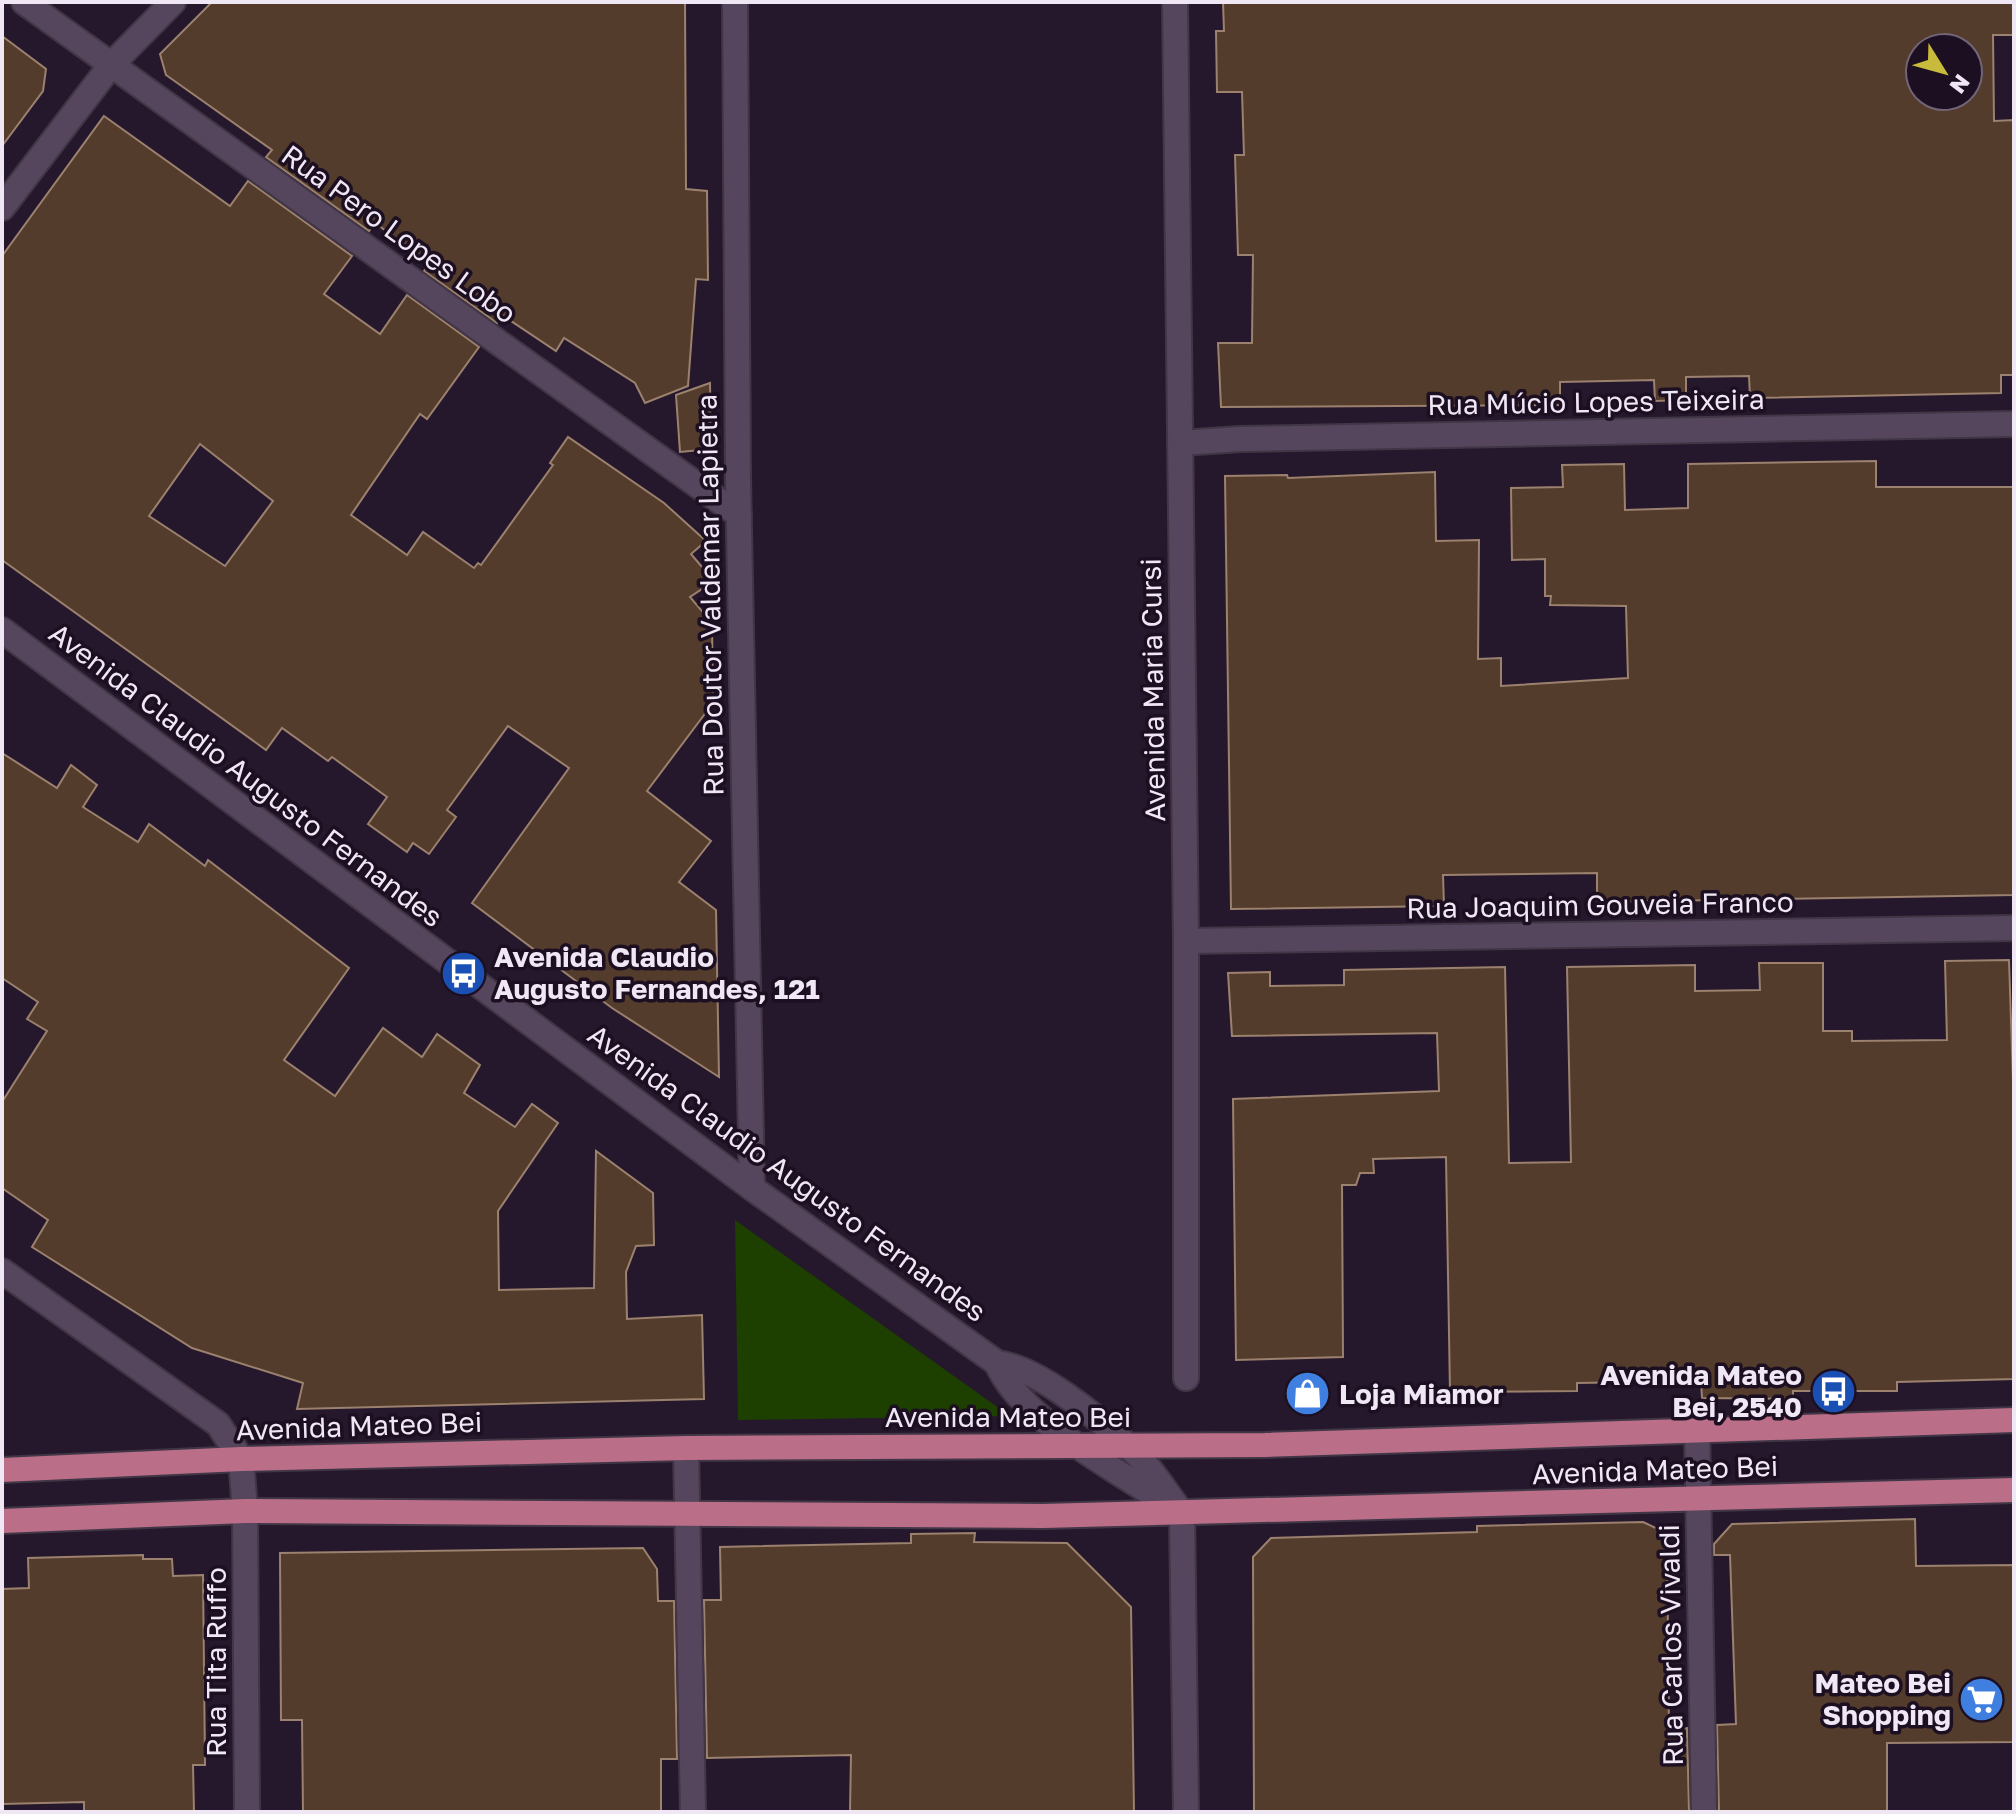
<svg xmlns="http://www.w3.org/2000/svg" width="2016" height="1814" font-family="'Golos Text',sans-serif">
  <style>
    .green { fill: #1d3f00 }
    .building { fill: #533c2b; stroke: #9b816e; stroke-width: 2; fill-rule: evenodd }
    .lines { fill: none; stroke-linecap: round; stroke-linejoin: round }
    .minor-casing { stroke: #403646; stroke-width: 28 }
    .major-casing { stroke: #403646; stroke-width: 28 }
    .minor { stroke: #56465d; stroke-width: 24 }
    .major { stroke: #ba6e88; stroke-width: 24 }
    .labels { text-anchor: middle; stroke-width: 7; stroke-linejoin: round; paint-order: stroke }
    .street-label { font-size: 28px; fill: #f0e7f5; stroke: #1c0f22 }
    .poi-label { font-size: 28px; font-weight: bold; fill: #f0e7f5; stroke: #1c0f22; text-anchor: start }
  </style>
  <rect width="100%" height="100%" fill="#26182c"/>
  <polygon class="green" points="735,1220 1010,1416 738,1420"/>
  <g class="building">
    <polygon points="212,2 685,2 686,189 707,191 708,280 696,279 688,386 645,403 635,383 564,338 556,351 502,315 497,323 424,271 430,263 375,223 369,231 266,157 272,150 166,75 160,54"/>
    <path d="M 1223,2 L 2014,2 L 2014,35 L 1993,35 L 1994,121 L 2014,120 L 2014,375 L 2001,375 L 2001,393 L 1750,398 L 1749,376 L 1686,377 L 1686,400 L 1655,401 L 1654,380 L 1560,382 L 1560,405 L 1221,407 L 1218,343 L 1252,343 L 1253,255 L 1238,255 L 1235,155 L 1244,155 L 1242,92 L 1217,92 L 1216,31 L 1224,31 ZM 1920,48 L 1968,48 L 1968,96 L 1920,96 Z"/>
    <polygon points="2,36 46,69 43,91 2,146"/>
    <path d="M 104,116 L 230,206 L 248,181 L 352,256 L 324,294 L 380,334 L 407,295 L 479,347 L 427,419 L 420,414 L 351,515 L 407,555 L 423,532 L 474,568 L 478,563 L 481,565 L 553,465 L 550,463 L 568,437 L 664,503 L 706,541 L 691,554 L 714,581 L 690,597 L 712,623 L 713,703 L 647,791 L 711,841 L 679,882 L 716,910 L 719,1077 L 612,1008 L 472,903 L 569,768 L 508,726 L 447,810 L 456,817 L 429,854 L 413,843 L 407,852 L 368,824 L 387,797 L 332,757 L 328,761 L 282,728 L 266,750 L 2,560 L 2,256 ZM 200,444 L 273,501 L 225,566 L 149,516 Z"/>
    <polygon points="710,383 711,449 680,452 676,395"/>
    <polygon points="1876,461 1876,487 2014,487 2014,895 1597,902 1597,873 1443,875 1444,906 1231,909 1225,476 1287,475 1288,478 1435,472 1436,541 1479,540 1478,659 1501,658 1501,686 1628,678 1626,606 1550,605 1551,596 1545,596 1545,559 1512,560 1511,488 1563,487 1562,465 1624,464 1625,510 1688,508 1688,464"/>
    <polygon points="2,753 57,788 71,765 97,785 83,807 138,842 149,824 205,866 208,860 349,968 284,1060 335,1096 383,1028 422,1057 437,1034 480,1065 464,1093 515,1127 532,1104 558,1123 498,1211 499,1290 594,1288 596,1151 653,1193 654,1245 636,1246 626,1272 627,1319 702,1315 704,1399 297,1409 303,1383 192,1348 32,1247 48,1220 2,1188 2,1102 47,1031 27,1019 38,1002 2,978"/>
    <polygon points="2009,960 2014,1111 2014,1379 1897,1382 1897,1391 1793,1391 1793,1399 1702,1398 1701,1381 1577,1383 1577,1391 1450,1392 1446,1157 1373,1159 1374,1173 1360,1173 1356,1185 1342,1185 1343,1357 1236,1360 1233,1099 1439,1091 1437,1033 1232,1036 1228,973 1270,972 1270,986 1344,985 1344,970 1505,967 1509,1163 1571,1162 1567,967 1695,965 1695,991 1760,990 1759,963 1823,963 1823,1031 1852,1031 1852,1041 1947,1040 1945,961"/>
    <polygon points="1915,1519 1916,1566 2014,1565 2014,1742 1887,1743 1887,1812 1719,1812 1717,1725 1736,1724 1730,1555 1714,1555 1714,1544 1732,1524"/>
    <polygon points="1643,1522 1658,1529 1667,1540 1669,1730 1687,1728 1689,1812 1254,1812 1253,1557 1271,1538 1477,1532 1477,1526"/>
    <polygon points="975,1533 974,1542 1067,1543 1131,1607 1134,1812 850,1812 851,1755 707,1758 704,1600 721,1600 720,1547 911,1543 911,1534"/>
    <polygon points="643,1548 657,1569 658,1601 674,1601 677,1759 661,1759 661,1812 303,1812 302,1720 281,1720 280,1553"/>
    <polygon points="143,1555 143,1559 172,1559 173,1576 203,1575 205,1765 193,1765 194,1812 84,1812 84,1802 2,1804 2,1589 29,1588 28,1558"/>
  </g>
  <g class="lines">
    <defs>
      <g id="minor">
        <polyline points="24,2 739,515"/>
        <polyline points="735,2 738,479 752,1188"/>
        <polyline points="1175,2 1186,941 1186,1378"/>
        <polyline points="2,208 111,65 173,2"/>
        <polyline points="1180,443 1240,439 2014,424"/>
        <path d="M 2,630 L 752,1188 L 997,1363 C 1038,1368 1097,1417 1127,1445 C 1148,1463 1165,1491 1182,1513"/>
        <polyline points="1186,941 2014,928"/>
        <polyline points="2,1271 218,1424 241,1459 245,1511 247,1812"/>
        <path d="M 997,1363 C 1018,1417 1118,1472 1167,1503"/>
        <polyline points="1697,1429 1704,1812"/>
        <polyline points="686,1448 693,1812"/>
        <polyline points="1182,1513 1186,1812"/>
      </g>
      <g id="major">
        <polyline points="2,1470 241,1459 686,1448 1265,1445 2014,1420"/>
        <polyline points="2,1521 245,1511 1043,1516 2014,1490"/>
      </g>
    </defs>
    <use href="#minor" class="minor-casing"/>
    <use href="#major" class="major-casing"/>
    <use href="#minor" class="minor"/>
    <use href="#major" class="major"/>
  </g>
  <defs>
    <symbol id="bus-disc" viewBox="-11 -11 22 22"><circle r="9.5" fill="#1a4fb4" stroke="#1c0f22"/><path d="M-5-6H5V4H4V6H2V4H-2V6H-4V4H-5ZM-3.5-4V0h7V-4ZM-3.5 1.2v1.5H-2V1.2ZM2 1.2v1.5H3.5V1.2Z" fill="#fff"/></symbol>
    <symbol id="shop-disc" viewBox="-11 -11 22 22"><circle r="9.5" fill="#3f7fe0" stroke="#1c0f22"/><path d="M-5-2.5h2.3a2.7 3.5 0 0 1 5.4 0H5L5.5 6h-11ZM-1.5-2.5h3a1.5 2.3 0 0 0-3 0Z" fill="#fff"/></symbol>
    <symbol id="supermarket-disc" viewBox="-11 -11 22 22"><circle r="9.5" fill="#3f7fe0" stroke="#1c0f22"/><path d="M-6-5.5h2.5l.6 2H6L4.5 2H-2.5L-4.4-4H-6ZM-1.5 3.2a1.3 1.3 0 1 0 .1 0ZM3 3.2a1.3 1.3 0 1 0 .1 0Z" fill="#fff"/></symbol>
  </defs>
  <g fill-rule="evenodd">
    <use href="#bus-disc" x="438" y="948" width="51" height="51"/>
    <use href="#bus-disc" x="1808" y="1366" width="51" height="51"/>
    <use href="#shop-disc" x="1282" y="1368" width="51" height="51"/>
    <use href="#supermarket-disc" x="1956" y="1674" width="51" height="51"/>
  </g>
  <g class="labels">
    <g class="street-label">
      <text transform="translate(399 234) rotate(36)" y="10">Rua Pero Lopes Lobo</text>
      <text transform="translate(1596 402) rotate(-1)" y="10">Rua Múcio Lopes Teixeira</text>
      <text transform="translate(710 595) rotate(-91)" y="10">Rua Doutor Valdemar Lapietra</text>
      <text transform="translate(1153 690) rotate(-91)" y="10">Avenida Maria Cursi</text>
      <text transform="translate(246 775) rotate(37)" y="10">Avenida Claudio Augusto Fernandes</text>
      <text transform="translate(1600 905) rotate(-1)" y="10">Rua Joaquim Gouveia Franco</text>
      <text transform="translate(787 1173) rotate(36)" y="10">Avenida Claudio Augusto Fernandes</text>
      <text x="1008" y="1427">Avenida Mateo Bei</text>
      <text transform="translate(359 1426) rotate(-2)" y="10">Avenida Mateo Bei</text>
      <text transform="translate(1655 1470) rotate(-2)" y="10">Avenida Mateo Bei</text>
      <text transform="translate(1671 1645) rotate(-91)" y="10">Rua Carlos Vivaldi</text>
      <text transform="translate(216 1662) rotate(-90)" y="10">Rua Tita Ruffo</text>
    </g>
    <g class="poi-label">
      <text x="494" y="967">Avenida Claudio<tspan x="494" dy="32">Augusto Fernandes, 121</tspan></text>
      <text x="1802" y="1385" text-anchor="end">Avenida Mateo<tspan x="1802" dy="32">Bei, 2540</tspan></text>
      <text x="1339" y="1404">Loja Miamor</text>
      <text x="1951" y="1693" text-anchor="end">Mateo Bei<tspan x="1951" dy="32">Shopping</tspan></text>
    </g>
  </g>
  <rect width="2016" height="1814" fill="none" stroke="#f0e7f5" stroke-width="8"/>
  <g transform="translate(1944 72) rotate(127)"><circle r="38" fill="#1c0f22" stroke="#716576" stroke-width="2"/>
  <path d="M0-6L14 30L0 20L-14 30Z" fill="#c8bb3b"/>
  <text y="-12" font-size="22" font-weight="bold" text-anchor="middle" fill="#f0e7f5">N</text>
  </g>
</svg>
